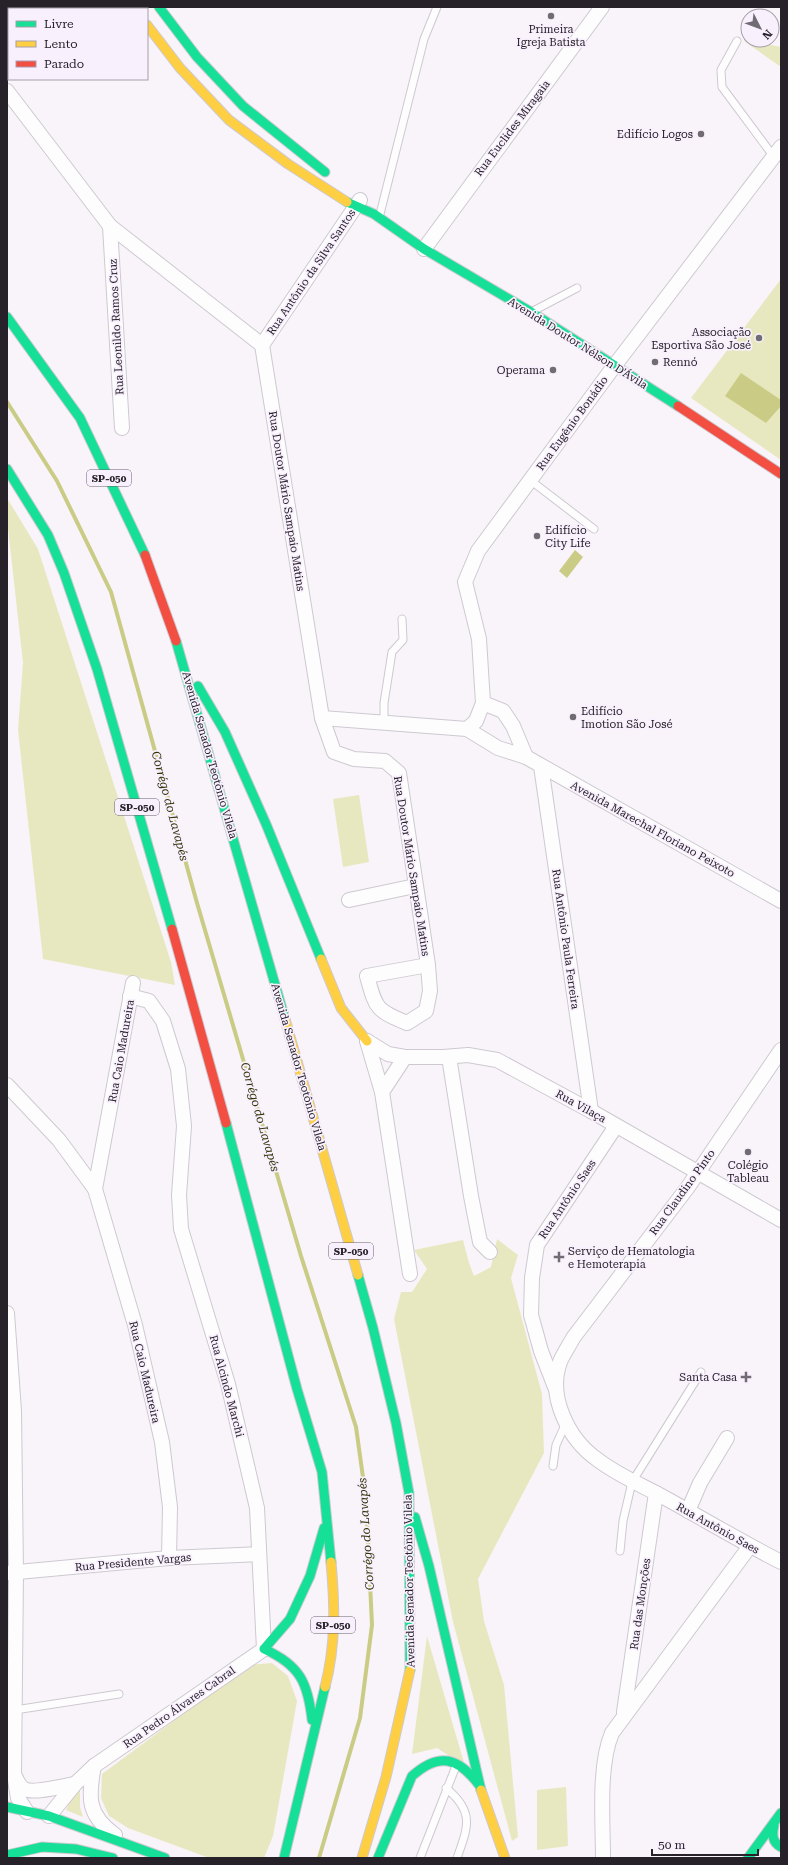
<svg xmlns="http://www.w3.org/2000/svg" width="788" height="1865" font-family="'Roboto Serif',serif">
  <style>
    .green { fill: #e8e8c0 }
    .water { fill: #cacb84 }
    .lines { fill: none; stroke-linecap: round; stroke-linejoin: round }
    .stream { stroke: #cacb84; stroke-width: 4 }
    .lane-casing { stroke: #cec9d0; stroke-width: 9 }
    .street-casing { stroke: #cec9d0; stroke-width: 16 }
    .fast-casing { stroke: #cec9d0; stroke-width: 11 }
    .slow-casing { stroke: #cec9d0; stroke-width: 11 }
    .jam-casing { stroke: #cec9d0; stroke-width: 11 }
    .lane { stroke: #fefdfe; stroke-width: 7 }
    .street { stroke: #fefdfe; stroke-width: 14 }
    .fast { stroke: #16e098; stroke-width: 9 }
    .slow { stroke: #ffcf43; stroke-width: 9 }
    .jam { stroke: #f24e42; stroke-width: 9 }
    .poi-dot { fill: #706c73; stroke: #f9f0fe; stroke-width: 1.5 }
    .labels { text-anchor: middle; stroke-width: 3.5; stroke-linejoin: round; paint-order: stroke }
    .shield { fill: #f9f0fe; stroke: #66606a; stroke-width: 1 }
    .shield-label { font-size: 10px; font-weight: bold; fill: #27222a }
    .poi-label { font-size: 11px; fill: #27222a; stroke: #f9f0fe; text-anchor: end }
    .street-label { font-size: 11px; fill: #27222a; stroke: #f9f0fe }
    .water-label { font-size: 12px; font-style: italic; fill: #333407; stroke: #f9f0fe }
  </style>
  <rect width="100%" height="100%" fill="#f8f4fa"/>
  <g class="green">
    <polygon points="748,37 748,40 765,40 771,45 781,47 781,67 744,41"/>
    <polygon points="781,279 781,460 691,398"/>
    <polygon points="7,498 38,549 171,962 175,985 43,959 18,730 23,663 7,519"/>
    <polygon points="359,795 369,862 343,867 333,799"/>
    <polygon points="497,1239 518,1255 511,1278 542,1394 544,1453 478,1579 484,1621 504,1685 518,1837 512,1841 453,1622 394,1319 401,1292 412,1292 427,1269 414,1250 463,1240 469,1263 474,1276 491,1267"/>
    <polygon points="427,1636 465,1766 437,1748 412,1754"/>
    <polygon points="272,1663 288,1676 297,1701 273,1836 264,1858 209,1858 128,1828 109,1816 101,1798 102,1774 249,1665"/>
    <polygon points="566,1787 568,1846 537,1850 537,1790"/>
    <polygon points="80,1789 80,1807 83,1817 66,1810 71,1798"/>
  </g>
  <g class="water">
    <polygon points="741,373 781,400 781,406 766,423 725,396"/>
    <polygon points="575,550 583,557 567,578 559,571"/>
  </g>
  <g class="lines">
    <polyline class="stream" points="7,402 57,481 111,592 197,903 301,1256 356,1427 366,1499 372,1625 360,1718 319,1858"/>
    <defs>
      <g id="lane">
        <polyline points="737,41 721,70 722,87 774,157"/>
        <polyline points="380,214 424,39 437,7"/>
        <polyline points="535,310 577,288"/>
        <polyline points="530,480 594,529"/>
        <polyline points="384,722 384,703 392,652 403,640 402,619"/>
        <polyline points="553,1466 556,1445 566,1423"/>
        <polyline points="620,1551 623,1521 632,1482 701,1372"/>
        <polyline points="15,1710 119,1694"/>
        <path d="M 446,1788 C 475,1812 468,1827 457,1858"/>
        <polyline points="420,1858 456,1766"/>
      </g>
      <g id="street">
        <path d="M 7,91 L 110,226 L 262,345 L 322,718 L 334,752 L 354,759 L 385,761 L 399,773 L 428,965 L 430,991 L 426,1011 L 407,1023 C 375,1010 376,1008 367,976 L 428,965"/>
        <polyline points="110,226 122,428"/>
        <polyline points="424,249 602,7"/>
        <polyline points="262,345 360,200"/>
        <polyline points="322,718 467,729 498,748 526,757 513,726 503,711 483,703"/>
        <polyline points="467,729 476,721 483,703 479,639 465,582 478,551 615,365 781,147"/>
        <polyline points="526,757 781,901"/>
        <polyline points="541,766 591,1111"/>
        <polyline points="349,900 415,886"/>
        <polyline points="133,983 95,1189 135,1325 162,1442 170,1507 169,1558"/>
        <polyline points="367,1041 388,1054 405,1057 443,1057 468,1055 497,1060 591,1111 781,1220"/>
        <polyline points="367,1041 382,1092 410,1274"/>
        <path d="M 781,1050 L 688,1187 L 573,1338 C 569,1346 563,1354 560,1362 C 547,1397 569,1440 598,1460 C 619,1476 644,1486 667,1499 C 705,1520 742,1542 781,1562"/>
        <polyline points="449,1057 471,1196 480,1242 490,1252"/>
        <polyline points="7,1085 59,1140 95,1189"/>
        <polyline points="382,1092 405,1057"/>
        <polyline points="7,1313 14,1411 16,1573 14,1774 18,1798 27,1812"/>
        <polyline points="555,1387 541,1351 531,1315 532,1278 537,1245 616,1126"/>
        <polyline points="688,1511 700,1483 727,1438"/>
        <polyline points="7,1573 169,1558 259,1554"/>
        <polyline points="624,1712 656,1493"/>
        <path d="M 94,1766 C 88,1797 87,1815 115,1835"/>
        <path d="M 15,1776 C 17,1781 19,1786 24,1789 C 33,1794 63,1786 75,1784"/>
        <polyline points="49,1816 75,1784 94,1766 264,1649 257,1508 228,1384 181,1229 179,1195 184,1126 178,1069 163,1021 149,1001 130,996"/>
        <path d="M 603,1858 C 603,1821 598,1766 612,1733 L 750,1546"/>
      </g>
      <g id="fast">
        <polyline points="134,7 135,9"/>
        <polyline points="159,7 197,57 243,106 325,172"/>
        <polyline points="347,202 374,214 424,249 531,312 678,406"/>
        <polyline points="7,317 80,418 145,555"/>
        <polyline points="7,469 48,535 64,573 97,669 172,929"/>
        <polyline points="176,641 285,1019"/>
        <polyline points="198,686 225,732 266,824 321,959"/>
        <polyline points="226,1123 297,1389 322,1472 331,1562"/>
        <polyline points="358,1275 373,1328 396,1423 409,1493 410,1670"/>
        <polyline points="415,1517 429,1566 481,1790"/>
        <path d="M 312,1720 C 308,1683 300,1665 264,1649 L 290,1619 L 310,1576 L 324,1528"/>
        <polyline points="7,1807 49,1816 165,1858"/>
        <path d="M 774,1825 C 772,1835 772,1842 781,1847"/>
        <polyline points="7,1855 42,1847 76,1849 113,1858"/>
        <polyline points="7,1857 9,1858"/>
        <polyline points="284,1858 325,1687"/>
        <path d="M 378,1858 L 412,1776 C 439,1752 458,1757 479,1785"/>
        <polyline points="748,1858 781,1813"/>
      </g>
      <g id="slow">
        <polyline points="147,25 180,68 229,120 288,164 347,202"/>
        <polyline points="321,959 341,1008 367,1041"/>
        <polyline points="285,1019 358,1275"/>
        <path d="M 325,1687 C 336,1644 335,1606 331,1562"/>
        <polyline points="481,1790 505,1858"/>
        <polyline points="362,1858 386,1777 410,1670"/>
      </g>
      <g id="jam">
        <polyline points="678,406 781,474"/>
        <polyline points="145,555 176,641"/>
        <polyline points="172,929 226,1123"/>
      </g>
    </defs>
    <use href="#lane" class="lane-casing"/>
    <use href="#street" class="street-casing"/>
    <use href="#fast" class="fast-casing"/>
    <use href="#slow" class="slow-casing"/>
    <use href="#jam" class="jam-casing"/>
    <use href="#lane" class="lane"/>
    <use href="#street" class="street"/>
    <use href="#fast" class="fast"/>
    <use href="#slow" class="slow"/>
    <use href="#jam" class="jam"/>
  </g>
  <g class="poi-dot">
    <circle cx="551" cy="16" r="4"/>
    <circle cx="701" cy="134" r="4"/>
    <circle cx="759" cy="338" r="4"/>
    <circle cx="655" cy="362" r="4"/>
    <circle cx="553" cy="370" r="4"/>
    <circle cx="537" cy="536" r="4"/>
    <circle cx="573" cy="717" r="4"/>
    <circle cx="748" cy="1152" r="4"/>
    <path d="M557 1251h4v4h4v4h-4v4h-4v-4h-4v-4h4z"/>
    <path d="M744 1371h4v4h4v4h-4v4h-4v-4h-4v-4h4z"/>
  </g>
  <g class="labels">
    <g class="shield">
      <rect x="87" y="470" width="44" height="16" rx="3"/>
      <rect x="115" y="799" width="44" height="16" rx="3"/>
      <rect x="329" y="1243" width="44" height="16" rx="3"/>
      <rect x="311" y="1617" width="44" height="16" rx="3"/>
    </g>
    <g class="shield-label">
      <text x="109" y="482">SP-050</text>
      <text x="137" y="811">SP-050</text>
      <text x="351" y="1255">SP-050</text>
      <text x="333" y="1629">SP-050</text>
    </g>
    <g class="poi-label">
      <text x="551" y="33" text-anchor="middle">Primeira<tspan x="551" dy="13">Igreja Batista</tspan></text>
      <text x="693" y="138">Edifício Logos</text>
      <text x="751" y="336">Associação<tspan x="751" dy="13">Esportiva São José</tspan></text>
      <text x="663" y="366" text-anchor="start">Rennó</text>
      <text x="545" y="374">Operama</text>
      <text x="545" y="534" text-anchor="start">Edifício<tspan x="545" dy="13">City Life</tspan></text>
      <text x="581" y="715" text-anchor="start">Edifício<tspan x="581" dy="13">Imotion São José</tspan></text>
      <text x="748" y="1169" text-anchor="middle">Colégio<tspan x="748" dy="13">Tableau</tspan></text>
      <text x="568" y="1255" text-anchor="start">Serviço de Hematologia<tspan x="568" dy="13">e Hemoterapia</tspan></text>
      <text x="737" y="1381">Santa Casa</text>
    </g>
    <g class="street-label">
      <text transform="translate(512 128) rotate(-53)" y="4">Rua Euclides Miragaia</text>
      <text transform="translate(311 272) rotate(-56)" y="4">Rua Antônio da Silva Santos</text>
      <text transform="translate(116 327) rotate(-93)" y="4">Rua Leonildo Ramos Cruz</text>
      <text transform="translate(578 343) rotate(32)" y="4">Avenida Doutor Nélson D'Ávila</text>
      <text transform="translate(572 423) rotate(-54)" y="4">Rua Eugênio Bonádio</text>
      <text transform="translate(287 501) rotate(81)" y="4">Rua Doutor Mário Sampaio Matins</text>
      <text transform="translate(210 755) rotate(74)" y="4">Avenida Senador Teotônio Vilela</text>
      <text transform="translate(653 829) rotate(29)" y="4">Avenida Marechal Floriano Peixoto</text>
      <text transform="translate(412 866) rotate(81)" y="4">Rua Doutor Mário Sampaio Matins</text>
      <text transform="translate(566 939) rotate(82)" y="4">Rua Antônio Paula Ferreira</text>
      <text transform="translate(121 1051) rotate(-80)" y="4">Rua Caio Madureira</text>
      <text transform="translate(299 1067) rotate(74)" y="4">Avenida Senador Teotônio Vilela</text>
      <text transform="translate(581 1106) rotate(29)" y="4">Rua Vilaça</text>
      <text transform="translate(682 1192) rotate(-54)" y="4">Rua Claudino Pinto</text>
      <text transform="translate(567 1199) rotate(-56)" y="4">Rua Antônio Saes</text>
      <text transform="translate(145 1372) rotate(77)" y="4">Rua Caio Madureira</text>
      <text transform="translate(227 1386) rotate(75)" y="4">Rua Alcindo Marchi</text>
      <text transform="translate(718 1528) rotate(29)" y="4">Rua Antônio Saes</text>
      <text transform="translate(133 1562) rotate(-5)" y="4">Rua Presidente Vargas</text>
      <text transform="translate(409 1581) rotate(-91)" y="4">Avenida Senador Teotônio Vilela</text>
      <text transform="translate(640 1604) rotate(-82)" y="4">Rua das Monções</text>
      <text transform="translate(179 1707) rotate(-35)" y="4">Rua Pedro Álvares Cabral</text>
    </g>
    <g class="water-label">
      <text transform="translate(170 806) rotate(75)" y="4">Corrégo do Lavapés</text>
      <text transform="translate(260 1117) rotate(74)" y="4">Corrégo do Lavapés</text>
      <text transform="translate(366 1534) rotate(-94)" y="4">Corrégo do Lavapés</text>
    </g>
  </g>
  <rect width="788" height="1865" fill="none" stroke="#27222a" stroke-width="16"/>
  <rect x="8" y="8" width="140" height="72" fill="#f9f0fe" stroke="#a59ea9"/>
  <rect x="16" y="21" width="20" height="6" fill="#16e098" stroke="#a59ea9"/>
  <text x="44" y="28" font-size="12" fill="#27222a">Livre</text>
  <rect x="16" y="41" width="20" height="6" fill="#ffcf43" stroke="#a59ea9"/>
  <text x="44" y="48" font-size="12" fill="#27222a">Lento</text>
  <rect x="16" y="61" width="20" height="6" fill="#f24e42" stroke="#a59ea9"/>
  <text x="44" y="68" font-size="12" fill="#27222a">Parado</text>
  <g transform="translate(760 28) rotate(132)"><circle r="19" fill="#f9f0fe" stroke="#a59ea9"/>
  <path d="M0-3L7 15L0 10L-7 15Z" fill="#706c73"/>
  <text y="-6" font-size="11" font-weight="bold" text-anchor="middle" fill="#27222a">N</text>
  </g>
  <path d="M652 1849v6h106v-6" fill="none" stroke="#27222a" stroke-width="2"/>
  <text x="658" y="1849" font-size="12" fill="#27222a" stroke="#f9f0fe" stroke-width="3" paint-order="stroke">50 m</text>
</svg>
